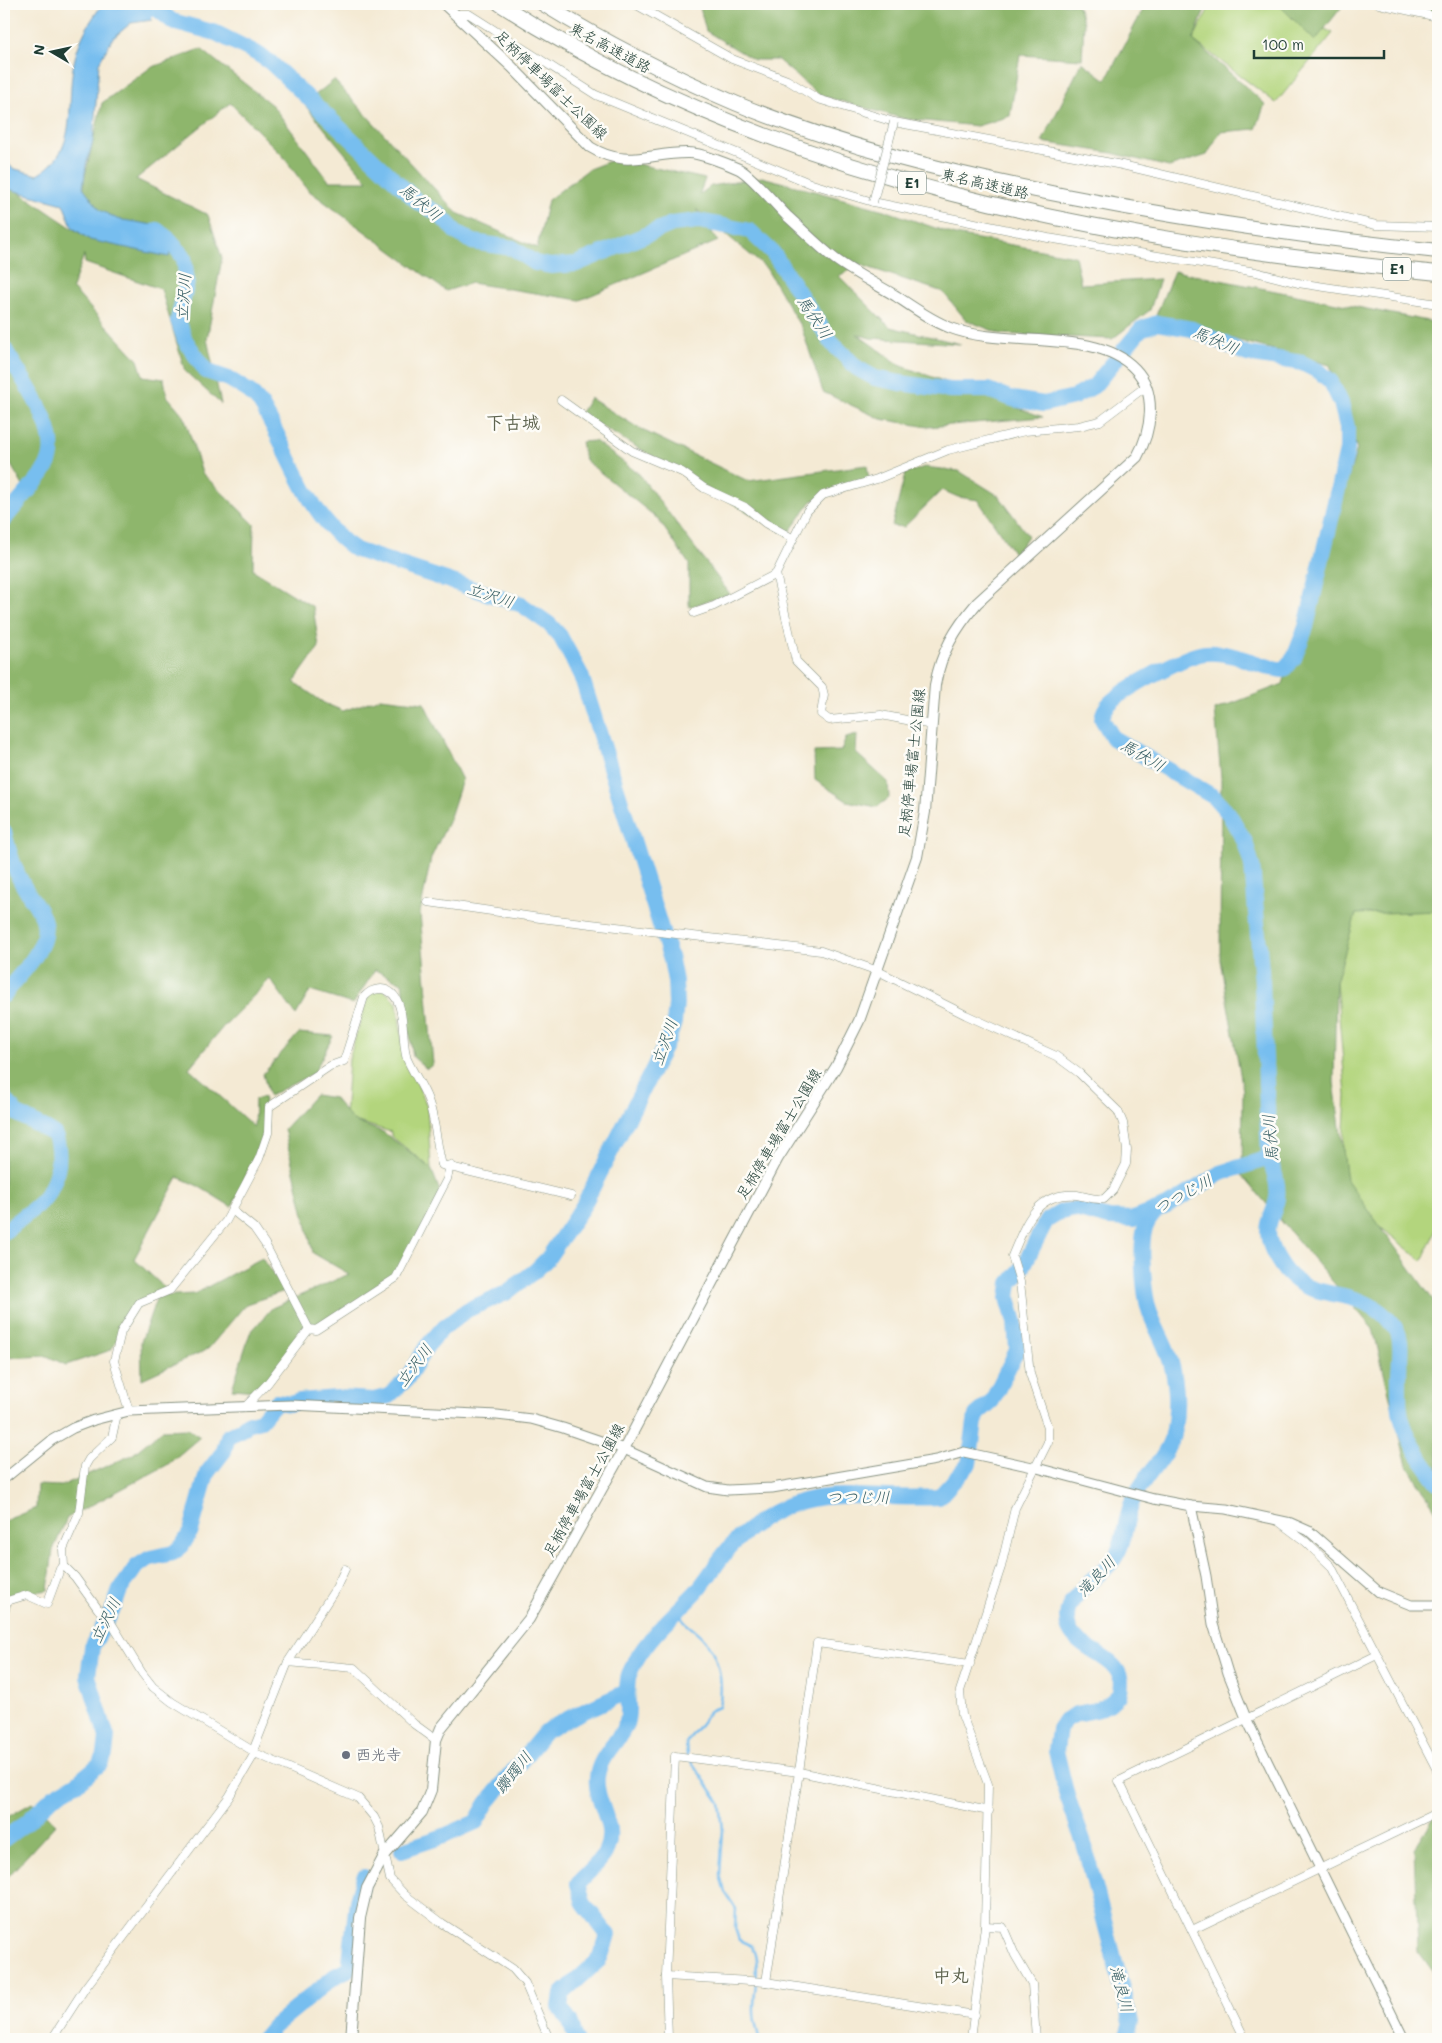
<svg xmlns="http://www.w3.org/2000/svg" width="1442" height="2043" font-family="Mali,'Klee One',sans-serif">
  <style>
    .green { fill: #b3d57d; stroke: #698958 }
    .forest { fill: #8eb66c; stroke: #567a50 }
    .water { fill: #77beef; stroke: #4b7e92 }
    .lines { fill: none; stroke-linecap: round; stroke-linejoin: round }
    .stream { stroke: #77beef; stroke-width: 2.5 }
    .river { stroke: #77beef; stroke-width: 16 }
    .minor-casing { stroke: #8a9484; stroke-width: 9 }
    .tertiary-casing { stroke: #8a9484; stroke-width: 11 }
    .secondary-casing { stroke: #8a9484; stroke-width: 12 }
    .motorway-casing { stroke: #8a9484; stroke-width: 16 }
    .minor { stroke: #fff; stroke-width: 8 }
    .tertiary { stroke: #fff; stroke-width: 9 }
    .secondary { stroke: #fff; stroke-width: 10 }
    .motorway { stroke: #fff; stroke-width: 14 }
    .minor-bridge-casing { stroke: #8a9484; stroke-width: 9; stroke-linecap: butt }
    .minor-bridge { stroke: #fff; stroke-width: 8 }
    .worship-dot { fill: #6b7280; stroke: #fdfcf7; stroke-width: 2 }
    .labels { text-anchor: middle; stroke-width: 5; stroke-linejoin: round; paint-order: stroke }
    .shield { fill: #fdfcf7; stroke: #62766e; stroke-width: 1 }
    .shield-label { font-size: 14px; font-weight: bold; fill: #1f3d34 }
    .street-label { font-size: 15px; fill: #1f3d34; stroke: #fdfcf7 }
    .worship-label { font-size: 15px; fill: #5b616d; stroke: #fdfcf7; text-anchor: start }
    .water-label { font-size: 16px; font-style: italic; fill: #355d63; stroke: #fdfcf7 }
    .quarter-label { font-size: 18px; font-weight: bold; fill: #5e644f; stroke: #fdfcf7 }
  </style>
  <rect width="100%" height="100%" fill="#fdfcf7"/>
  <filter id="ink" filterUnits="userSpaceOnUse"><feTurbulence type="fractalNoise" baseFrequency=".02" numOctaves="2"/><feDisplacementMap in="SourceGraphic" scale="10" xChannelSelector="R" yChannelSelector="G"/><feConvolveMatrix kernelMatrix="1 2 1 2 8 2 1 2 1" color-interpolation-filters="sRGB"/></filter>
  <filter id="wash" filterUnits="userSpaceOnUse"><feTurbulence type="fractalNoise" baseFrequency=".0096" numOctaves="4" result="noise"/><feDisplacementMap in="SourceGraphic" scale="20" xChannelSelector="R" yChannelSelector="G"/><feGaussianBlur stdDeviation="1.12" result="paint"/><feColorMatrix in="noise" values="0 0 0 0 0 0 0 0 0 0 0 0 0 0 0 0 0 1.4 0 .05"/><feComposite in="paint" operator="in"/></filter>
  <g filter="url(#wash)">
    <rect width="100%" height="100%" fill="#f4ead4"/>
    <g class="green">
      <polygon points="1211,4 1275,4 1333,33 1276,103 1193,40"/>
      <polygon points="1438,911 1438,1225 1422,1261 1340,1194 1346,1096 1336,982 1356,913"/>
      <polygon points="383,989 397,1003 404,1053 427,1106 431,1168 391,1136 391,1132 345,1118 349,1059 369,992"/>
    </g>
    <g class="forest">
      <polygon points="699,4 1077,4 1084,23 1082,59 1020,55 1010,116 977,126 905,119 819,95 778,60 754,60 706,31"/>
      <polygon points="1146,4 1207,4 1193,40 1265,104 1256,129 1220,132 1207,155 1169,167 1112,153 1042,142 1082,62 1106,80"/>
      <polygon points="1278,4 1344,4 1315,41"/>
      <polygon points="1379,4 1436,4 1438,13"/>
      <polygon points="201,49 273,106 329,181 368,181 304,104 334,80 457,213 537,248 548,200 589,169 615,159 705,179 699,195 711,186 762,177 884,210 955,235 1075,256 1081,284 1160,279 1150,310 1112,339 1001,334 966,320 943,292 858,264 839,276 890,327 961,344 870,338 857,334 899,365 1043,417 928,427 881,419 823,392 802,329 766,268 696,209 718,241 580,300 471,283 446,291 308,190 282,155 230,103 136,179 208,215 222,258 207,339 221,404 185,371 161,289 85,263 84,255 72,288 138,360 143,376 164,379 167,396 184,416 202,473 254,524 253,570 313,607 319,647 294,682 324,703 343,711 380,698 424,703 462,780 449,820 431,858 420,913 433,1064 427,1069 413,1057 402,983 375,970 353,1004 310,991 296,1015 270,979 223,1027 189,1068 254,1127 255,1099 264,1097 267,1127 232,1207 198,1186 178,1177 134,1259 167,1290 158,1296 194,1294 262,1258 285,1291 246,1304 208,1349 142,1379 141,1342 157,1296 136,1308 111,1350 66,1365 47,1356 4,1358 4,522 26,491 4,453 4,182 84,236 84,180 102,103 150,68"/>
      <polygon points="1174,271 1438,323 1438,911 1356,914 1336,982 1334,1082 1347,1180 1438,1307 1438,1514 1407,1465 1373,1329 1242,1175 1243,1090 1220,960 1221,778 1215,710 1283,684 1357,449 1330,365 1155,318"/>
      <polygon points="590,398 640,429 748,481 867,465 869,481 812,501 787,535 580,414"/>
      <polygon points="595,441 639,474 730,594 689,607 689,564 658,519 585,460 581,442"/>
      <polygon points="924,467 959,471 999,496 1028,536 1015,555 978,500 958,497 942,490 904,527 892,526 905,474"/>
      <polygon points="857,735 856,753 888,782 889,798 877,807 847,801 815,780 814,752 841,751 846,738"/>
      <polygon points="299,1033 333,1036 314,1073 269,1096 263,1074"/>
      <polygon points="315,1095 334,1098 353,1121 383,1132 431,1168 442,1197 399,1270 341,1312 308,1329 257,1391 232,1389 250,1333 272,1308 349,1274 313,1253 284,1129"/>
      <polygon points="188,1429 200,1437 167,1465 67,1518 53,1550 48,1590 4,1597 4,1521 36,1508 37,1485 61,1486 132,1455 162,1430"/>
      <polygon points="32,1803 56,1824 4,1881 4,1819"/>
      <polygon points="1438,1811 1438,1978 1418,1951 1414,1849"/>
    </g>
    <path class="water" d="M 103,4 L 148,4 L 152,20 L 131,23 L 112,39 L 99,63 L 93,141 L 86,165 L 83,187 L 100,210 L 117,219 L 160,226 L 174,235 L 169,257 L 90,240 L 73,228 L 63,204 L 8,189 L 4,183 L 4,158 L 12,168 L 37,175 C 82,149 64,102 75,58 C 80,38 90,20 103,4 Z"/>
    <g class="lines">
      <g class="stream">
        <path d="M 679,1612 C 683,1625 693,1627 702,1637 C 719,1655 724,1683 719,1707 L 711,1710 L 686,1743 L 687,1756"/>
        <path d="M 691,1761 L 720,1803 L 723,1830 L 720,1875 L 725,1892 L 736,1909 L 735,1928 L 739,1940 L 752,1946 C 762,1968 753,1989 754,2012 C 754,2022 758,2030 759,2039"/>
      </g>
      <g class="river">
        <path d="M 129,13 L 156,8 L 172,21 L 216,33 L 256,53 L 270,62 L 419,203 L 438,213 L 456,232 L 473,242 L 513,248 L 535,263 L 551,266 L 576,264 L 672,224 L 699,221 L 750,231 L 773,253 L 831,342 L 857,368 L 875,378 L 900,383 L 950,390 L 988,390 L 1013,399 L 1044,404 L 1074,397 L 1094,386 L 1141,329 L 1157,323 L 1192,329 L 1247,354 L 1302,363 L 1320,372 L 1331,382 L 1341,403 L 1347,427 L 1347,450 L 1306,627 L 1294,658 L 1283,670 C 1258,667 1232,650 1205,653 C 1185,655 1124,689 1110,703 C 1105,708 1103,712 1102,719 L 1113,738 L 1214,797 L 1229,814 L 1245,842 L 1252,865 L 1262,982 L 1269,1158 C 1274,1171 1279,1184 1277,1198 C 1276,1207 1271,1215 1269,1224 C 1265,1240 1276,1259 1286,1272 C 1313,1303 1355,1285 1387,1318 C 1391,1323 1396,1327 1398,1333 C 1403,1346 1399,1362 1399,1375 C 1399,1388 1398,1403 1401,1416 C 1406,1439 1424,1464 1438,1482"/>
        <path d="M 4,348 C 19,376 66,433 47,466 C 36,485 17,502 4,520"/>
        <path d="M 4,832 C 8,849 13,867 22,883 C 34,907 55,919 39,949 C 30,967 15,979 4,995"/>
        <path d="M 4,1097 L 16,1113 L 54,1134 C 59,1143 59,1155 58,1165 C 52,1203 31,1209 4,1232"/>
        <path d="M 4,1839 L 27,1822 L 53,1797 L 76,1784 L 100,1764 L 105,1754 L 107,1737 L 88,1676 L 92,1647 L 114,1607 L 120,1590 L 136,1567 L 150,1558 L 173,1553 L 182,1546 L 191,1531 L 207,1473 L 224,1451 L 228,1436 L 243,1429 L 246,1424 L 261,1420 L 276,1402 L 291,1404 L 299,1401 L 337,1398 L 374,1400 L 389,1396 L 406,1380 L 427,1346 L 442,1329 L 467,1310 L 506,1293 L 536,1270 L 548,1258 L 583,1206 L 669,1038 L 674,1023 L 676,1004 L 675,981 L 671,960 L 581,675 L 560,636 L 549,624 L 522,605 L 356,550 C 307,518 290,451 260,403 L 250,392 L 229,379 L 206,371 L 185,340 L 178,320 L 187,282 L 184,258 L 170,240 L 157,230"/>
        <polyline points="402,1850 444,1836 476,1822 487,1803 545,1732 565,1720 626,1692"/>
        <polyline points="263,2039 273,2027 335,1976 349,1969 357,1901 364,1877"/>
        <path d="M 576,2039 L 570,2022 L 560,2007 L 562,1994 L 600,1959 L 608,1935 L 584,1904 L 578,1884 C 585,1874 600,1863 605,1853 C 619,1825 594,1804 597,1777 C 599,1756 619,1742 626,1724 C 632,1708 623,1689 630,1672 C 644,1639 673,1617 697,1591 C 709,1577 718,1560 731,1546 C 799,1475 854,1502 939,1497 L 969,1464 L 976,1415 L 992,1401 L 1017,1350 L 1015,1322 L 1008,1298 L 1010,1283 L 1023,1267 L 1046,1221 L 1061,1212 L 1075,1209 L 1109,1218 L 1134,1219 L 1167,1206 L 1221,1173 L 1269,1158"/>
        <path d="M 1126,2039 L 1131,2022 L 1127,2007 L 1084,1844 L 1067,1796 L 1056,1751 L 1059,1729 L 1065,1720 L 1076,1714 L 1096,1710 L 1109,1704 L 1119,1695 C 1133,1651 1067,1656 1067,1618 C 1066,1596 1097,1578 1110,1564 C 1127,1545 1123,1522 1133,1500 C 1144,1475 1169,1457 1174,1429 C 1178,1406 1177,1377 1168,1354 C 1163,1340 1155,1327 1150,1313 C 1144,1296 1138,1239 1147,1224 C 1149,1219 1153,1215 1156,1211"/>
      </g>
    </g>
  </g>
  <g filter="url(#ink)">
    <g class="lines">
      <defs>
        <g id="minor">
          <polyline points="635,4 732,59 787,80 818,99 894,122 1122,165 1376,225 1438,227"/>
          <polyline points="1379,4 1438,17"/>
          <polyline points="455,14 469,14 596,95 812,184 873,202 1048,238 1256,272 1298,283 1438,304"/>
          <polyline points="561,400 632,451 682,472 704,488 745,507 765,523 792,538"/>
          <polyline points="776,574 796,661 822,687 824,695 821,714 829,720 881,715 932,725"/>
          <polyline points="694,613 714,606 776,574 807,511 823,495 877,479 948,450 1025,431 1079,426 1100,421 1145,387"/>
          <path d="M 428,902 L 540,918 L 821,951 L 878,971 L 966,1015 L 1056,1056 L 1079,1073 L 1118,1111 L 1123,1123 L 1127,1150 L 1126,1164 L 1113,1190 L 1104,1199 C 1094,1200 1087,1197 1077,1195 C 1035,1191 1025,1226 1012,1256 L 1020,1282 L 1030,1374 L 1048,1428 L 1048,1442 L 1015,1508 L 1001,1567 L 960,1691 L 962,1715 L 988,1784 L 985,1926 L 971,2039"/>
          <polyline points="232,1210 254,1228 265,1244 309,1329"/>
          <polyline points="245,1407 267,1384 309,1329 316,1330 396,1278 447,1179 450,1165"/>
          <path d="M 129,1411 L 114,1361 L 121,1332 L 139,1303 L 170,1290 L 226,1221 L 259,1159 L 268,1133 L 269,1107 L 330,1066 L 344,1061 L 364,997 C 369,992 373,989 381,989 C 409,991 400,1040 407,1059 C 413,1073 423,1086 428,1100 C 436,1121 436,1143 442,1165 L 571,1196"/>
          <polyline points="117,1414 112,1437 89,1459 85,1466 79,1513 63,1549 64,1566 75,1577 98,1609 112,1624 142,1673 153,1687 172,1702 253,1751"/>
          <polyline points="1278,1521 1306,1542 1331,1566 1438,1772"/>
          <polyline points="4,1614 7,1601 27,1595 47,1604 60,1569 64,1566"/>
          <polyline points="288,1662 336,1588 345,1569"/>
          <polyline points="255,1753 358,1798 374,1817 379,1827 390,1879 405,1895 442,1923 513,1969 525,1983 549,2039"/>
          <polyline points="985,1926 1003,1927 1015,1955 1032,1984 1036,2039"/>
          <polyline points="1192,1930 1438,1812"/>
          <polyline points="666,1976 766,1982 975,2015"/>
          <polyline points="766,1982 799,1772 817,1643 970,1664"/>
          <polyline points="52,2039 85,1988 229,1797 255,1753 253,1751 288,1662 354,1668 414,1724 436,1740"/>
          <polyline points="668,2039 666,1976 675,1756 799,1772 989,1811"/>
          <polyline points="1245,2039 1119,1781 1377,1655"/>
        </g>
        <g id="tertiary">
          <polyline points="4,1479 52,1440 73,1428 94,1420 129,1411 291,1405 497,1415 531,1419 563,1428 624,1449 707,1487 728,1490 772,1488 936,1460 964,1452 1037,1468 1154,1499 1191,1506 1226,1509 1291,1523 1309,1531 1379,1592 1411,1605 1438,1605"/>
          <polyline points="1191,1506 1206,1576 1213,1624 1228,1673 1246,1718 1404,2039"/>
        </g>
        <path id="secondary" d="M 351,2039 L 360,1918 L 367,1888 L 384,1856 L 422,1812 L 431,1790 L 436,1740 L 441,1728 L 529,1619 L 624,1449 L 778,1158 L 836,1067 L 859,1021 L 917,857 L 925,812 L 935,685 C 941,652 955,629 977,603 L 1137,457 C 1151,432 1158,393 1135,369 C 1096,327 1005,349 951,328 C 932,321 914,308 896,296 C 876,284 854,273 835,259 C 818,246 803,230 787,216 C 776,205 750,174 739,169 C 728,164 700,153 689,153 C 650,152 627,170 590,147 L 512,67 L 444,4"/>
        <g id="motorway">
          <path d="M 500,4 C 780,184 1113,241 1438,273"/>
          <path d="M 543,4 C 605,42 669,75 735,103 C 841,147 954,174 1066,196 C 1189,220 1313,238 1438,251"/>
        </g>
      </defs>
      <use href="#minor" class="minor-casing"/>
      <use href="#tertiary" class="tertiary-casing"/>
      <use href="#secondary" class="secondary-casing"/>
      <use href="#motorway" class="motorway-casing"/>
      <use href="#minor" class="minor"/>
      <use href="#tertiary" class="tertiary"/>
      <use href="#secondary" class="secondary"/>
      <use href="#motorway" class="motorway"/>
      <defs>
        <polyline id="minor-bridge" points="873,202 894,122"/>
      </defs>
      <use href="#minor-bridge" class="minor-bridge-casing"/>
      <use href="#minor-bridge" class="minor-bridge"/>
    </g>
  </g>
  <circle class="worship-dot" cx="346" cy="1755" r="5"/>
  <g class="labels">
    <g class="shield">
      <rect x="898" y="171.5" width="28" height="23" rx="4"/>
      <rect x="1383" y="257.5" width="28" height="23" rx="4"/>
    </g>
    <g class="shield-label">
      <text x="912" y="188">E1</text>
      <text x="1397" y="274">E1</text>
    </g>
    <g class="street-label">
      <text transform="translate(610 48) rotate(28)" y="5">東名高速道路</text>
      <text transform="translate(551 85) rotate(44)" y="5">足柄停車場富士公園線</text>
      <text transform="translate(985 184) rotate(13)" y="5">東名高速道路</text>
      <text transform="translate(912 763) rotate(-84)" y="5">足柄停車場富士公園線</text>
      <text transform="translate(779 1134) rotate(-59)" y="5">足柄停車場富士公園線</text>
      <text transform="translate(584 1490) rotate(-61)" y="5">足柄停車場富士公園線</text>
    </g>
    <g class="worship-label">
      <text x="356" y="1760">西光寺</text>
    </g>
    <g class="water-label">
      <text transform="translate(421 202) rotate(39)" y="6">馬伏川</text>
      <text transform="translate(183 297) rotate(-86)" y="6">立沢川</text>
      <text transform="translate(815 317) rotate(56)" y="6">馬伏川</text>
      <text transform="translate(1216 340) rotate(23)" y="6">馬伏川</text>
      <text transform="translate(491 595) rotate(18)" y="6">立沢川</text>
      <text transform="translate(1143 755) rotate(30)" y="6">馬伏川</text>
      <text transform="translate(664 1042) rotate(-70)" y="6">立沢川</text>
      <text transform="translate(1270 1138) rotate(-95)" y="6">馬伏川</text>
      <text transform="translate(1183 1194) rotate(-29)" y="6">つつじ川</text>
      <text transform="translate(414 1365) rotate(-53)" y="6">立沢川</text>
      <text x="858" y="1503">つつじ川</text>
      <text transform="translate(1096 1576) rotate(-47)" y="6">滝良川</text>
      <text transform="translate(105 1620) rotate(-64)" y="6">立沢川</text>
      <text transform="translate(513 1772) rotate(-51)" y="6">躑躅川</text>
      <text transform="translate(1122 1989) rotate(75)" y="6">滝良川</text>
    </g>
    <g class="quarter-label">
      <text x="513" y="429">下古城</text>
      <text x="951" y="1982">中丸</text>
    </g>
  </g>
  <rect width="1442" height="2043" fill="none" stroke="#fdfcf7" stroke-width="20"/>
  <g transform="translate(52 52) rotate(279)" stroke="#fdfcf7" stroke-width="4" paint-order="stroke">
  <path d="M0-4L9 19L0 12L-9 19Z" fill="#1f3d34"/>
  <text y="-8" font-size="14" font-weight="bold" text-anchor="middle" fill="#1f3d34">N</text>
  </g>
  <path d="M1254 50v8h130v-8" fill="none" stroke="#1f3d34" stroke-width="2.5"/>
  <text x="1262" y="50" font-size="15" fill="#1f3d34" stroke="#fdfcf7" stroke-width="4" paint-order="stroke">100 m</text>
</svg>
